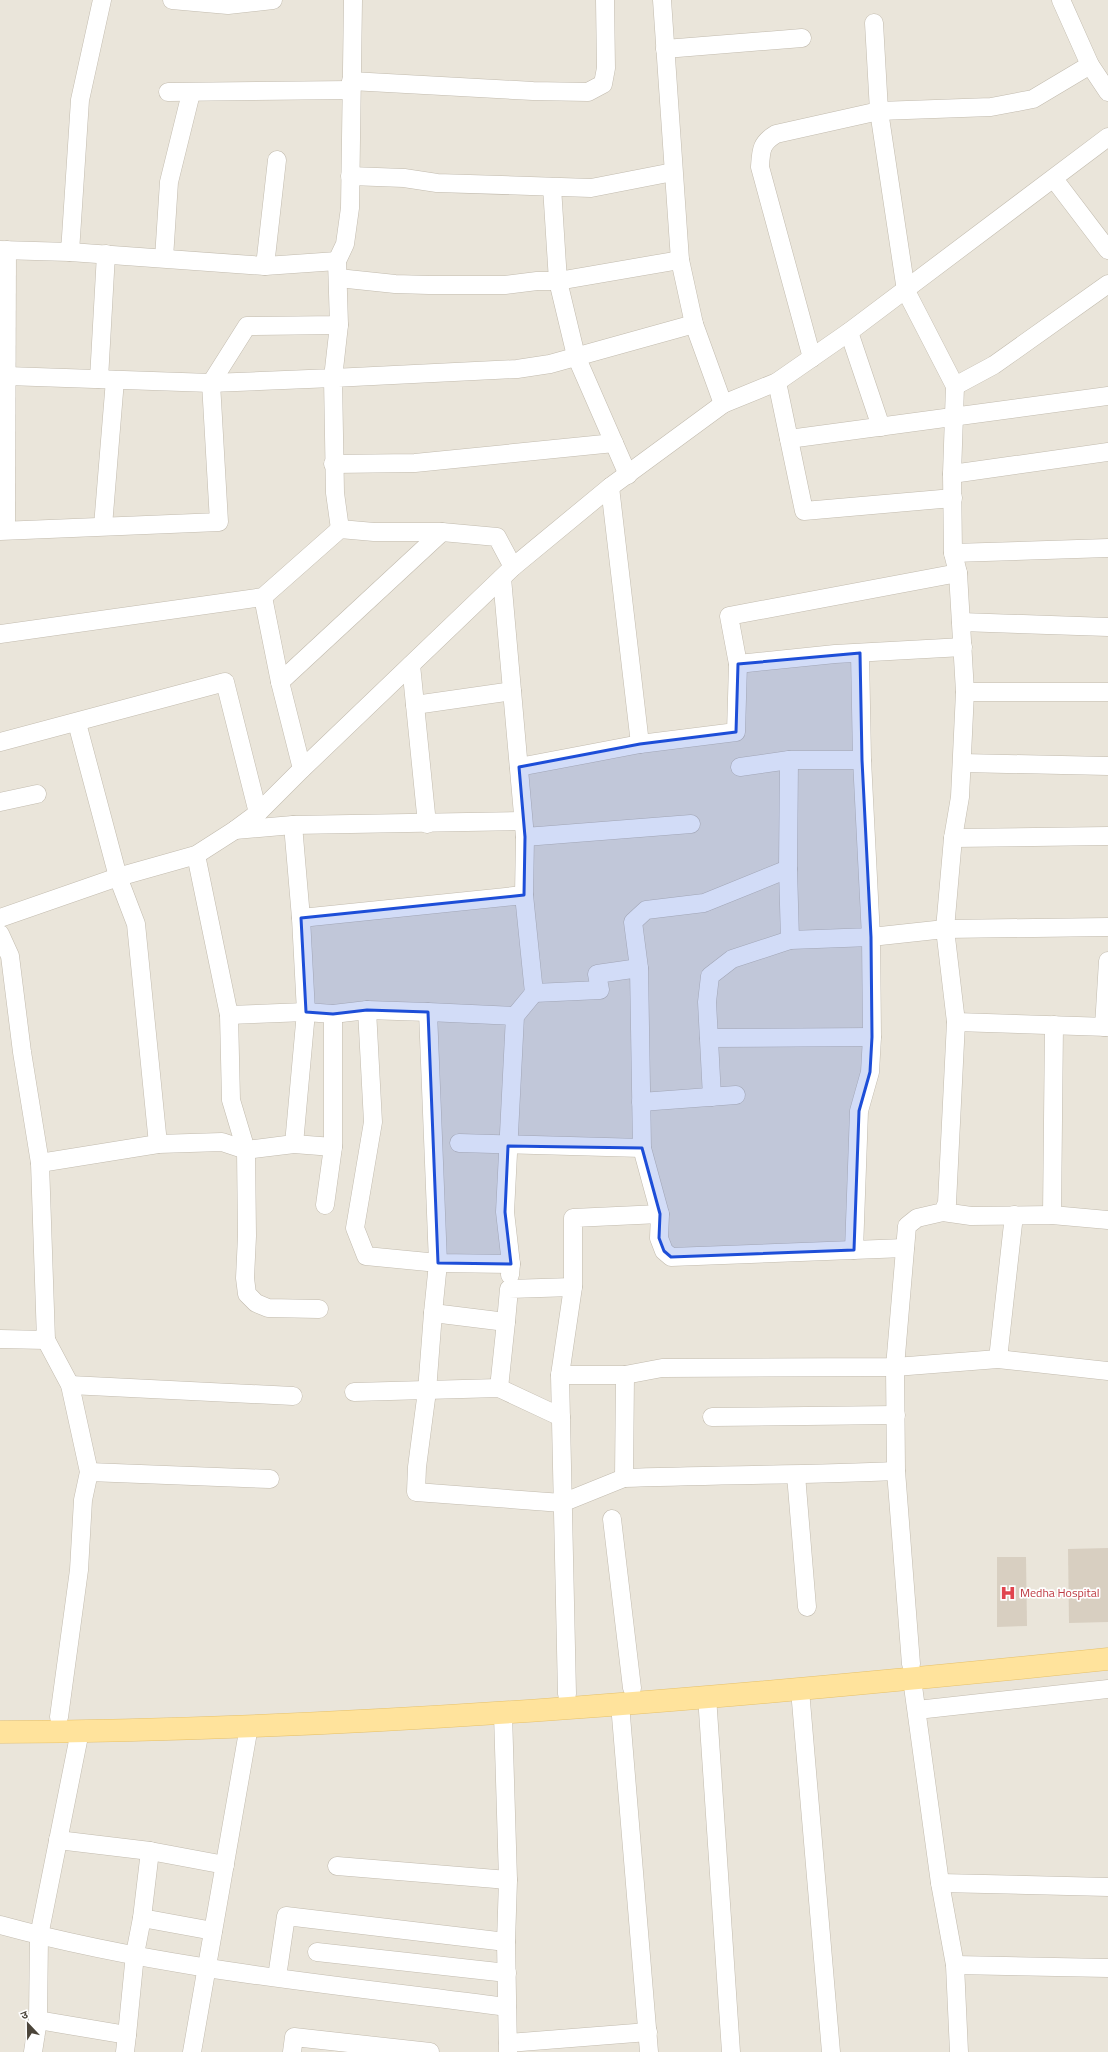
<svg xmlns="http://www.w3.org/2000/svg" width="1108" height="2052" font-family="'Titillium Web','Noto Sans Devanagari',sans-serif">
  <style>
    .residential { fill: #eae5da }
    .building { fill: #d8cfc1 }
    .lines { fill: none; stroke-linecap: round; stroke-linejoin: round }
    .minor-casing { stroke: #c2bbae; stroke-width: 19 }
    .major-casing { stroke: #e6c16a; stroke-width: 23 }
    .minor { stroke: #fff; stroke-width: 18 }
    .major { stroke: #ffe39c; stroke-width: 22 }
    .marked { fill: #1d4ed8; fill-opacity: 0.2; stroke: #1d4ed8; stroke-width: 3; stroke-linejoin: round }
    .labels { text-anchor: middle; stroke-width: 3.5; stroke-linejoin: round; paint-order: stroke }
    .health-label { font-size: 12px; fill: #be3a42; stroke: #fff; text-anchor: start }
  </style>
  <rect width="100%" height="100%" fill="#f6f3ec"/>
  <rect class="residential" x="0" y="0" width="1108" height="2052"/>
  <g class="building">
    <polygon points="1108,1548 1108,1622 1069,1623 1068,1549"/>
    <polygon points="997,1557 1026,1557 1027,1626 997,1627"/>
  </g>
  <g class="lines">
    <defs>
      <g id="minor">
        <polyline points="172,0 228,5 273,0"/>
        <polyline points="662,0 680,260 694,324 723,404"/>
        <polyline points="1061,0 1090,65 1108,92"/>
        <polyline points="874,23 879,111 906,291 955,386 952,474 953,553 958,573 965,692 960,797 953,838 945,929 956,1022 947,1203 943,1212 917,1218 907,1226 895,1367 896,1471 911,1664"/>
        <polyline points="665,49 802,38"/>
        <polyline points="351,81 533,91 588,92 603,84 606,68 605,0"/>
        <polyline points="168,92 351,90"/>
        <polyline points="350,176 404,178 437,183 591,188 673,172"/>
        <polyline points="1054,179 1108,250"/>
        <polyline points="0,250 70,252 80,100 102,0"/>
        <polyline points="70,252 265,266 277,160"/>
        <polyline points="164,258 169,182 191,93"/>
        <polyline points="265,266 337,261"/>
        <polyline points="338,278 395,284 429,285 505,285 537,281 558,281 552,187"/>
        <polyline points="849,332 881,427"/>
        <path d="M 812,358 L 760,167 C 761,150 761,143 776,134 L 879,111 L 991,107 L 1033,99 L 1090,65"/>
        <polyline points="7,376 211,383 333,378 339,325"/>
        <polyline points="99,379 106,254"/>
        <polyline points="777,382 804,511 953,498"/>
        <polyline points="955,386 994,365 1108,284"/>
        <polyline points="789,439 1108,396"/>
        <polyline points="614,443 576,356 558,281 680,260"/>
        <polyline points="333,464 415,463 614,443 628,475"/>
        <polyline points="952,474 1108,452"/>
        <polyline points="610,487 640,744"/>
        <polyline points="103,526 115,380"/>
        <polyline points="340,529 335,493 333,378 517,369 550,364 694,324"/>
        <polyline points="6,530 7,250"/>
        <polyline points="0,531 219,522 211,383 247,326 339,325 337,261 345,244 350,208 353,0"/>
        <polyline points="953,553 1108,548"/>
        <polyline points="502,578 525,837 691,824"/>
        <polyline points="263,597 280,682"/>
        <polyline points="961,622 1108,627"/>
        <polyline points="0,634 263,597 340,529 374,532 442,532 497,537 513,567"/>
        <polyline points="738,664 835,654 963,647"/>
        <polyline points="411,665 427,824"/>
        <polyline points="965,692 1108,692"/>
        <polyline points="415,705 512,691"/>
        <polyline points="77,723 118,877 136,924 158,1144"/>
        <polyline points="0,742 225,682 258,813"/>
        <polyline points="789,760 788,869 790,940"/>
        <polyline points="962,763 1108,766"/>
        <polyline points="519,767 640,744 736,732 738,664 729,616 958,573"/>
        <polyline points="740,767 789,760 862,760"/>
        <polyline points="302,769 280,682 442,532"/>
        <polyline points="0,802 37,794"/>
        <polyline points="293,825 301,918"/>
        <polyline points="235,830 293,825 523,821"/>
        <polyline points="953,838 1108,836"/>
        <polyline points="196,855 229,1015 231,1100 246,1150 247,1236 245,1278 247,1294 256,1303 268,1308 319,1309"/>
        <polyline points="524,895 525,837"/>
        <polyline points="0,918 118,877 196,855 235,830 258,813 302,769 513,567 610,487 723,404 777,382 849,332 1108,137"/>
        <polyline points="0,934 10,956 22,1052 40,1163"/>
        <polyline points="639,968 633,922 646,910 704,903 788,869"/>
        <polyline points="367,1010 373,1122 355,1228 366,1256 438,1263 511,1264"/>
        <polyline points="428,1012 515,1016"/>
        <polyline points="229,1015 306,1012 333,1014 367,1010 428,1012 438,1263 433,1313"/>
        <polyline points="956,1022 1108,1027"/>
        <polyline points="1104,1027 1108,961"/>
        <polyline points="709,1038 872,1037"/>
        <polyline points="712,1097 707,1002 710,976 732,959 790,940 871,937 862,760 860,653"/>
        <polyline points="641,1102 736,1095"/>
        <polyline points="459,1143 642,1148"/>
        <polyline points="294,1144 306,1012 301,918 524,895 534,993 600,990 597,974 639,968 642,1148 660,1214 659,1238 664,1251 671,1257 905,1248"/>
        <polyline points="325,1205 333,1147 333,1014"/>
        <polyline points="943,1212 971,1216 1052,1215 1108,1220"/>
        <polyline points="1052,1215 1054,1025"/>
        <polyline points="854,1250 859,1111 870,1072 872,1037 871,937 945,929 1108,927"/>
        <polyline points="510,1275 511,1264 505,1212 515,1016 534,993"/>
        <polyline points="573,1287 509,1289 506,1322 433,1313 427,1391 417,1467 416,1492 562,1503 624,1478"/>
        <polyline points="0,1339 46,1340 40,1163 158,1144 222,1142 246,1150 294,1144 333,1147"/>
        <polyline points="46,1340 70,1385 89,1472 83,1500 79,1570 59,1717"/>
        <polyline points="998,1359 1014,1215"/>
        <path d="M 560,1375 L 625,1375 L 624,1478 C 715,1475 806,1475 896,1471"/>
        <polyline points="625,1375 662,1368 895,1367 998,1359 1108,1371"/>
        <polyline points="70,1385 293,1396"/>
        <polyline points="499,1388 506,1322"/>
        <polyline points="354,1392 499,1388 561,1417"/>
        <polyline points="712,1417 896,1415"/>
        <polyline points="89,1472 270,1479"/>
        <polyline points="796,1475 807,1607"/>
        <polyline points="612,1519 632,1688"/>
        <polyline points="912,1679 940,1883 955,1965 959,2052"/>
        <polyline points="800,1690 831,2052"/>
        <polyline points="567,1694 560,1375 573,1287 573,1218 660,1214"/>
        <polyline points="707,1696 731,2052"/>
        <polyline points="620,1704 649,2052"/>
        <polyline points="917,1710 1108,1689"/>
        <polyline points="503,1714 508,1880 506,1942 508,2052"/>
        <polyline points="58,1840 150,1851 225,1865"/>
        <polyline points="337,1866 508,1880"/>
        <polyline points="940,1883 1108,1887"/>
        <polyline points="142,1918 150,1851"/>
        <path d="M 0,1925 C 165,1970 339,1985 507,2007"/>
        <polyline points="317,1952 507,1973"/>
        <polyline points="955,1965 1108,1968"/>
        <polyline points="277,1977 286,1916 506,1942"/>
        <polyline points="38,2020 127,2035 135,1954 142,1918 213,1931"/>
        <polyline points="508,2043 648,2032"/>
        <polyline points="33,2052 38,2020 39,1936 80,1731"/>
        <polyline points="125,2052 127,2035"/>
        <polyline points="192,2052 249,1726"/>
        <polyline points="292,2052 294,2037 430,2052"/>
      </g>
      <path id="major" d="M 0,1732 C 371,1730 740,1697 1108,1659"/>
    </defs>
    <use href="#minor" class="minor-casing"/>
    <use href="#major" class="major-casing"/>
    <use href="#minor" class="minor"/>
    <use href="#major" class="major"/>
  </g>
  <path class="marked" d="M 860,653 L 862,760 L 871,937 L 872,1037 L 870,1072 L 859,1111 L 854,1250 L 671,1257 L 664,1251 L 659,1238 L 660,1214 L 642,1148 L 508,1146 L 505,1212 L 511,1264 L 438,1263 L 428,1012 L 367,1010 L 333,1014 L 306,1012 L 301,918 L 524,895 L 525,837 L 519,767 L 640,744 L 736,732 L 738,664 Z"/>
  <defs>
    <symbol id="hospital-bare" viewBox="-9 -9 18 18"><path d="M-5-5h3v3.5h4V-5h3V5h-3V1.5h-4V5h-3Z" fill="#e0444e" stroke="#fff" stroke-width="2.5" paint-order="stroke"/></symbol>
  </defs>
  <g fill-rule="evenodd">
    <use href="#hospital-bare" x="997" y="1582" width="22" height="22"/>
  </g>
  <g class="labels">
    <g class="health-label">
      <text x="1020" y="1597">Medha Hospital</text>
    </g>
  </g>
  <g transform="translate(28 2024) rotate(338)" stroke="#ffffff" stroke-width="3" paint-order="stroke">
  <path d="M0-3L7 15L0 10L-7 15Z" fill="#4b4439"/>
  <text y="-6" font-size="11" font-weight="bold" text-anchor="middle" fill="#4b4439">उ</text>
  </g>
</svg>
